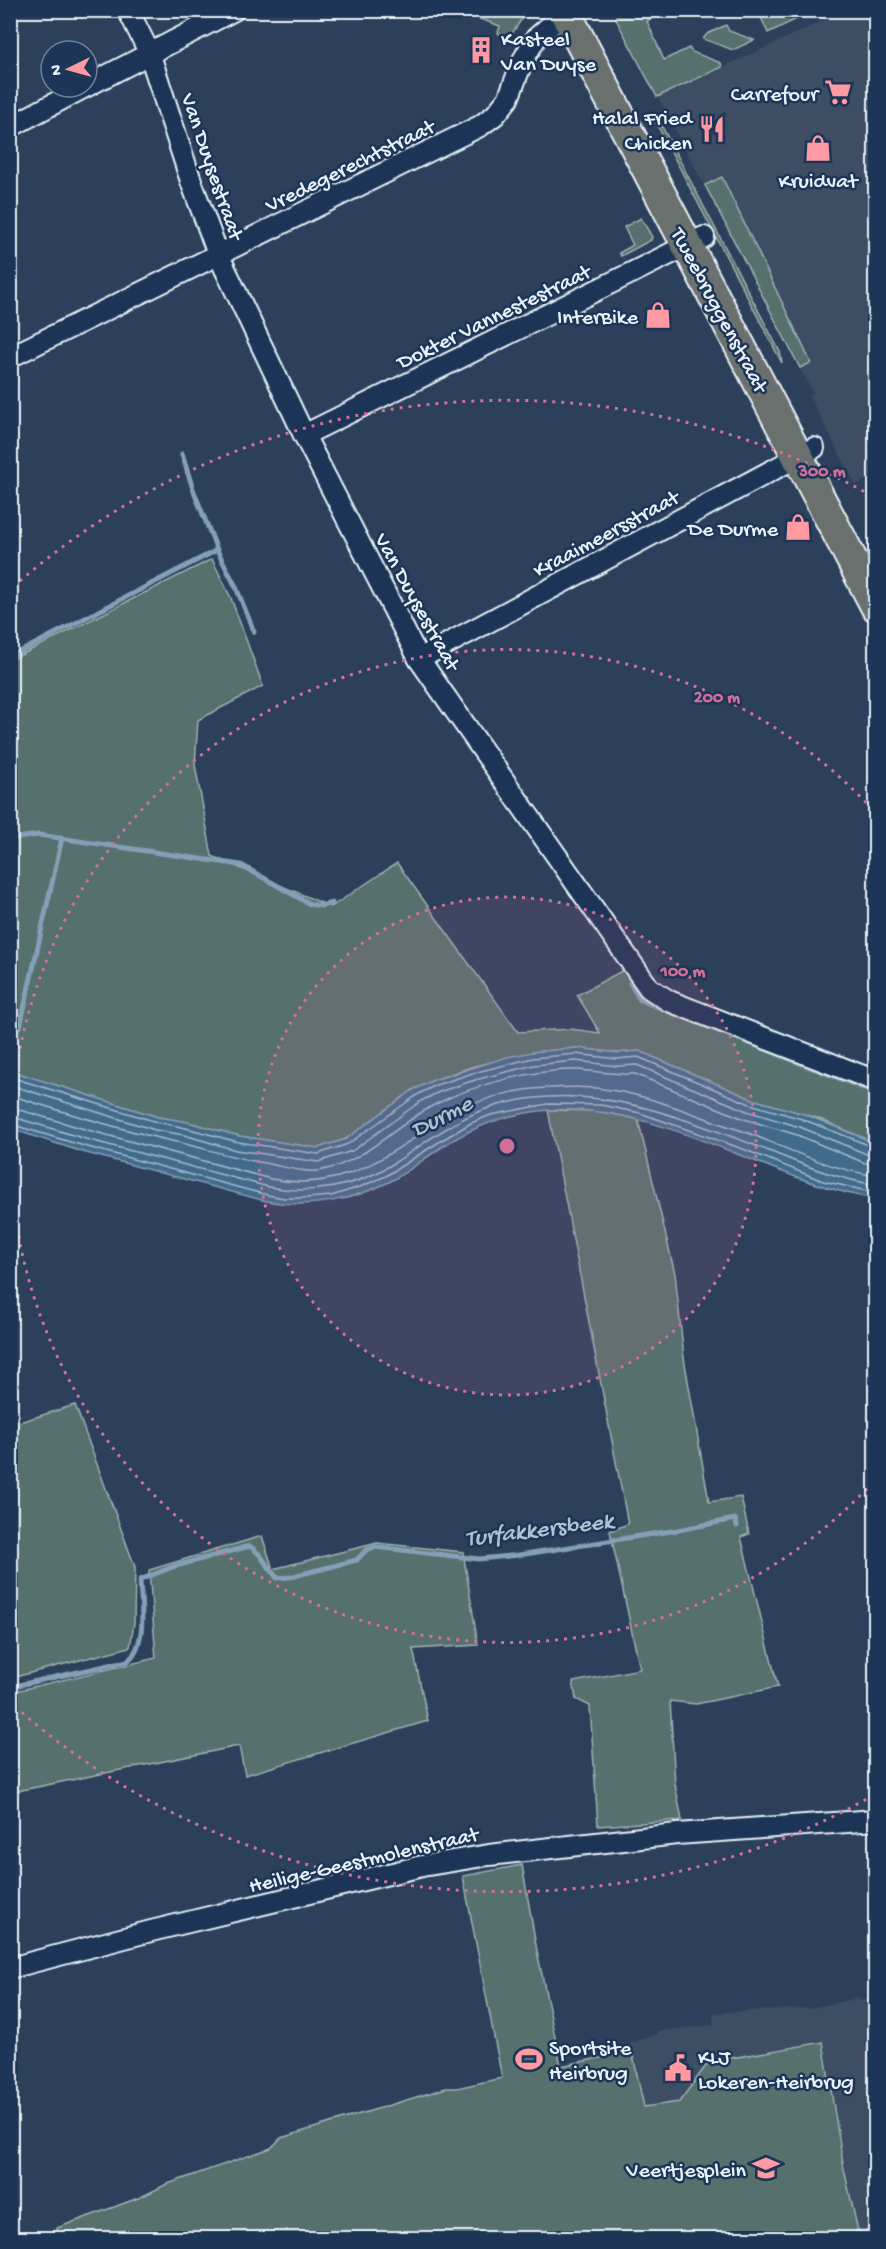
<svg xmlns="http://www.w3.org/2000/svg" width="886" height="2249" font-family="'Gochi Hand',sans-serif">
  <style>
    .built { fill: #3e4d63 }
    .green { fill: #57706d; stroke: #a0b0b2; stroke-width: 1.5 }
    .water { fill: #426a8a; stroke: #84a0b6; stroke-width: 1.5 }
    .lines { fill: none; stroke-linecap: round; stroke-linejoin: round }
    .shore { stroke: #a6bbcc; stroke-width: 1.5 }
    .stream { stroke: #84a0b6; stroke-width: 5 }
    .street-casing { stroke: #e8f1f8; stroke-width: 24 }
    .primary-casing { stroke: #e8f1f8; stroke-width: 34 }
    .street { stroke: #1d3557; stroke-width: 20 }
    .primary { stroke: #6b706d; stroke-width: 30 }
    .ring { fill: none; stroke: #d16f9a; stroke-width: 3; stroke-dasharray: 3 6 }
    .labels { text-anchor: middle; stroke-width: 5; stroke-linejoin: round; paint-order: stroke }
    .poi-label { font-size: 22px; fill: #e8f1f8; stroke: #1d3557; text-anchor: end }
    .street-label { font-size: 22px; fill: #e8f1f8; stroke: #1d3557 }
    .water-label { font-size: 24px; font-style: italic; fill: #aec2d2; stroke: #1d3557 }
    .centre { fill: #d16f9a; stroke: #1d3557; stroke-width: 3 }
    .ring-label { font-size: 18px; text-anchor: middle; font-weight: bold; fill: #d16f9a; stroke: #1d3557; stroke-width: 5; stroke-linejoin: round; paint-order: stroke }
  </style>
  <rect width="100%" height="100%" fill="#2c405c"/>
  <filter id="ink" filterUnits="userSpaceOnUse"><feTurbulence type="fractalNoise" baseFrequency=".0167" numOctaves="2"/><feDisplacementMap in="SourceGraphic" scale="12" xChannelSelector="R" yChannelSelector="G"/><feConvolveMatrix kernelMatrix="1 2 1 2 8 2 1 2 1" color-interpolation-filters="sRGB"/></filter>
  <g filter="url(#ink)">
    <g class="built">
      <polygon points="844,11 870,11 875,15 875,475 856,485 809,396 813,393 658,97"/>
      <polygon points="875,1997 875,2229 858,2231 644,2107 630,2044 657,2034 657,2031 714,2025 713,2013 811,2008 859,1998 860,2001"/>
    </g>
    <g class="green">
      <polygon points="473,10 527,10 527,11 509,38 498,33 500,26 466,14"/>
      <polygon points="616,11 662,11 664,15 660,17 658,15 647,21 664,60 689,48 692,52 721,63 722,67 657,97 616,19"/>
      <polygon points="798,11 807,14 768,33 759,13 764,11"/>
      <polygon points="726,25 729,31 754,40 733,50 703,39 707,34"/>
      <polygon points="656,115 780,352 782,363 654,119"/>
      <polygon points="722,177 811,363 800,368 705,185"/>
      <polygon points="641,218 652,237 651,240 621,256 619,253 633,245 624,227"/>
      <polygon points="212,559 231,598 263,686 198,720 195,765 212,856 331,907 397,863 518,1032 571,1029 600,1033 577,995 627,968 649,999 875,1088 875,1143 817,1118 752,1099 639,1051 618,1053 577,1048 533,1052 471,1067 434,1080 413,1090 346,1139 318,1148 239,1136 188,1122 158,1117 11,1071 11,660"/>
      <polygon points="548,1110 600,1111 638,1119 675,1274 684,1358 709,1502 741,1497 749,1534 741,1537 778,1687 696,1704 670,1701 675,1784 682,1820 598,1826 590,1706 576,1699 573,1682 640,1669 610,1531 628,1524"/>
      <polygon points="75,1405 135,1567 134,1623 130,1647 11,1678 10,1425"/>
      <polygon points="262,1536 273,1569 377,1543 463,1552 478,1645 413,1649 428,1721 245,1775 239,1746 12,1792 10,1780 11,1692 156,1658 149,1570"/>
      <polygon points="522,1865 537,1951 561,2066 632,2051 644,2107 679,2102 709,2062 823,2042 844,2169 858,2231 874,2229 875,2238 59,2238 57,2228 141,2197 165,2185 271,2148 281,2138 446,2088 457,2088 502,2078 463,1876"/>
    </g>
    <path class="water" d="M 577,1048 L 618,1053 L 639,1051 L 752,1099 L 804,1114 L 875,1143 L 875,1199 C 764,1180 665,1103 549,1110 C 511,1113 474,1126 442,1147 C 425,1158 408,1172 389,1182 C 351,1201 308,1209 266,1201 L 83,1152 L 11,1129 L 11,1071 L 158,1117 L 188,1122 L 239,1136 L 318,1148 L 346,1139 L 413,1090 L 434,1080 L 507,1057 L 533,1052 Z"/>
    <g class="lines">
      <g class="shore">
        <polyline points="10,1077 157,1122 186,1128 238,1142 318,1154 348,1144 417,1095 436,1085 473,1073 533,1058 576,1054 617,1059 638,1057 750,1104 802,1119 876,1148"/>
        <polyline points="10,1085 155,1130 184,1135 236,1150 318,1162 352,1151 421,1101 439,1092 475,1080 534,1065 576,1061 617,1066 637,1065 747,1111 800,1127 869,1155 876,1155"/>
        <path d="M 10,1095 C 66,1113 124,1131 181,1143 C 210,1150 239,1159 269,1164 C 286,1167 307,1174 323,1170 C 368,1161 399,1121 440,1102 C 477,1084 536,1069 577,1070 C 597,1071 615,1075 635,1074 L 744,1119 L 797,1135 L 865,1163 L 876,1164"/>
        <path d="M 10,1107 L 88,1130 L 271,1179 C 353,1195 396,1144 461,1110 C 485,1097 522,1088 549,1088 C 567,1087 586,1086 603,1089 C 639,1093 674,1107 708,1119 C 722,1125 737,1129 751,1134 C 792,1151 831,1169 876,1176"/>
        <path d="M 10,1116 L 86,1139 L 269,1187 C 310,1195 356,1187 391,1165 C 417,1149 441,1129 469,1116 C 492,1105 522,1098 548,1097 C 617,1093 683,1118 746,1142 C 790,1159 828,1177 876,1185"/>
        <polyline points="10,1124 84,1146 267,1195 284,1198 307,1198 331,1196 360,1187 386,1176 442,1140 471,1123 491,1115 548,1104 601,1105 640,1113 743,1149 823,1181 876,1193"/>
      </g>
      <g class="stream">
        <polyline points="182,454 193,489 217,550"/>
        <polyline points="10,657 217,550 236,587 254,632"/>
        <polyline points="10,839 39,835 241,865 310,904 321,906 332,903"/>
        <polyline points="630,983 640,1000 871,1091"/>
        <polyline points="20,1027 62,838"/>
        <path d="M 10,1687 L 128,1661 C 148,1643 141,1605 140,1580 L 172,1567 L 250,1546 L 259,1554 L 277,1578 L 290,1577 L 357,1560 L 366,1550 L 375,1547 L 479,1559 L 519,1555 L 678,1530 L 735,1519 L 737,1526"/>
        <polyline points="858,2231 860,2238"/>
      </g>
      <defs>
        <g id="street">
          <polyline points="128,10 149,52 192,184 218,254 304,435 419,659 649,988 669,1001 876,1081"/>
          <polyline points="87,86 234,10"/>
          <polyline points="10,127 85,87"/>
          <polyline points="10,357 480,126 495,115 508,99 523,60 536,38 565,13"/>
          <polyline points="304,435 704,237"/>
          <polyline points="419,659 814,448"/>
          <polyline points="10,1968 151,1931 422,1866 489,1855 677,1834 876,1820"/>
        </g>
        <polyline id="primary" points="564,10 876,606"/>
      </defs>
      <use href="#street" class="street-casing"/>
      <use href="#primary" class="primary-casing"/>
      <use href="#street" class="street"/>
      <use href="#primary" class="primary"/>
    </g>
  </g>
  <circle cx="507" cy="1146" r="249" fill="#d16f9a" fill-opacity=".12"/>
  <g class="ring">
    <circle cx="507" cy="1146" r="249"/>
    <path d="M873 1482A497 497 0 0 1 11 1172M11 1120A497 497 0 0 1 873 810"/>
    <path d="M874 1795A746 746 0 0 1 13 1705M13 587A746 746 0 0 1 874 497"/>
  </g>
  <defs>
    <symbol id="building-bare" viewBox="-9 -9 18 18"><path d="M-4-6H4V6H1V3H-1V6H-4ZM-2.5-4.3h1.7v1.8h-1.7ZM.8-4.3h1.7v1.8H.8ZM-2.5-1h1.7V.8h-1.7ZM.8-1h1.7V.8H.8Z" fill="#ff9aa2" stroke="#1d3557" stroke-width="2.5" paint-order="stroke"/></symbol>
    <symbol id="supermarket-bare" viewBox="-9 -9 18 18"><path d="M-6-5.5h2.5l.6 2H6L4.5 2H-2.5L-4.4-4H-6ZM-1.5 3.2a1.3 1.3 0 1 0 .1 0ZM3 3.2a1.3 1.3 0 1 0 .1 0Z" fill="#ff9aa2" stroke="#1d3557" stroke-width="2.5" paint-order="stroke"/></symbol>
    <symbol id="restaurant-bare" viewBox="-9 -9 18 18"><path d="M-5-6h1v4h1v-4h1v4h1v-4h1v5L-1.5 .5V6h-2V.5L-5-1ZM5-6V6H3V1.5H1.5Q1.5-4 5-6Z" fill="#ff9aa2" stroke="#1d3557" stroke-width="2.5" paint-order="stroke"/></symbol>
    <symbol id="shop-bare" viewBox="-9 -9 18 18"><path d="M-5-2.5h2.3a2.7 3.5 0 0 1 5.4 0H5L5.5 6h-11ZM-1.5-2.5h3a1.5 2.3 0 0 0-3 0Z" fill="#ff9aa2" stroke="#1d3557" stroke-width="2.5" paint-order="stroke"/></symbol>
    <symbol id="stadium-bare" viewBox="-9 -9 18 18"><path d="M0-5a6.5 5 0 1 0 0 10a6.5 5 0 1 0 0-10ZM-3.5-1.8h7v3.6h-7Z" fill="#ff9aa2" stroke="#1d3557" stroke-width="2.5" paint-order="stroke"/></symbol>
    <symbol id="civic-bare" viewBox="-9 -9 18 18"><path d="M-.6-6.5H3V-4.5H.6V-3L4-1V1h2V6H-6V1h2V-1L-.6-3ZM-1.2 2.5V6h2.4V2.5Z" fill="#ff9aa2" stroke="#1d3557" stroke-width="2.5" paint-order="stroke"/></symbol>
    <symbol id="school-bare" viewBox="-9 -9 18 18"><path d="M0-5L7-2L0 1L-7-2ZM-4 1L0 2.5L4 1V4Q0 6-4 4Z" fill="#ff9aa2" stroke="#1d3557" stroke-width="2.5" paint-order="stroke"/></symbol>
  </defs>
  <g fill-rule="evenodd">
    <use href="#building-bare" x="462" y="31" width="38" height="38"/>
    <use href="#supermarket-bare" x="819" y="73" width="38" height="38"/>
    <use href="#restaurant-bare" x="693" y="110" width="38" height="38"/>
    <use href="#shop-bare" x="799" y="129" width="38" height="38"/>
    <use href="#shop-bare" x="639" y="296" width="38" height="38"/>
    <use href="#shop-bare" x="779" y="508" width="38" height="38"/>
    <use href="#stadium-bare" x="510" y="2040" width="38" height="38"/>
    <use href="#civic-bare" x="659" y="2049" width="38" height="38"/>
    <use href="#school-bare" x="747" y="2149" width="38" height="38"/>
  </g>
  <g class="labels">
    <g class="poi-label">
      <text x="501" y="45" text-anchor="start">Kasteel<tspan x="501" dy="25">Van Duyse</tspan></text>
      <text x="818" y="100">Carrefour</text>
      <text x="692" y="124">Halal Fried<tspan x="692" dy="25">Chicken</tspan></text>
      <text x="818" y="187" text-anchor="middle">Kruidvat</text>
      <text x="638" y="323">InterBike</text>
      <text x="778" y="535">De Durme</text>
      <text x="549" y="2054" text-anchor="start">Sportsite<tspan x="549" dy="25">Heirbrug</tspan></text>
      <text x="698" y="2063" text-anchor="start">KLJ<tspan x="698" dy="25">Lokeren-Heirbrug</tspan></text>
      <text x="746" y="2176">Veertjesplein</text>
    </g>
    <g class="street-label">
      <text transform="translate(349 164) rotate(-26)" y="8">Vredegerechtstraat</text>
      <text transform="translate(214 166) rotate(71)" y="8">Van Duysestraat</text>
      <text transform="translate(721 309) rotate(62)" y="8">Tweebruggenstraat</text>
      <text transform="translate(493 315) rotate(-26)" y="8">Dokter Vannestestraat</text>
      <text transform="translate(605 532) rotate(-28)" y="8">Kraaimeersstraat</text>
      <text transform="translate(419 601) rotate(61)" y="8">Van Duysestraat</text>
      <text transform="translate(363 1858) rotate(-13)" y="8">Heilige-Geestmolenstraat</text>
    </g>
    <g class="water-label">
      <text transform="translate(441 1115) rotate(-27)" y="8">Durme</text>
      <text transform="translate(539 1528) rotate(-7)" y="8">Turfakkersbeek</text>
    </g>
  </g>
  <circle cx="507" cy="1146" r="9" class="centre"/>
  <g class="ring-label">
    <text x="822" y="476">300 m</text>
    <text x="717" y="702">200 m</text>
    <text x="683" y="976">100 m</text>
  </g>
  <rect width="886" height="2249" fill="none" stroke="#1d3557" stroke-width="36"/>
  <rect x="18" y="18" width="850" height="2213" fill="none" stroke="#e8f1f8" stroke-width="2" filter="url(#ink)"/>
  <g transform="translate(69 69) rotate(265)"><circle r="28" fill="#1d3557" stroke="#6e8097" stroke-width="1.5"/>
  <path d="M0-4.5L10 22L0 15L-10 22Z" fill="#ff9aa2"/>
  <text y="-9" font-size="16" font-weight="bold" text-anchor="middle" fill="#e8f1f8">N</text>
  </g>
</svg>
